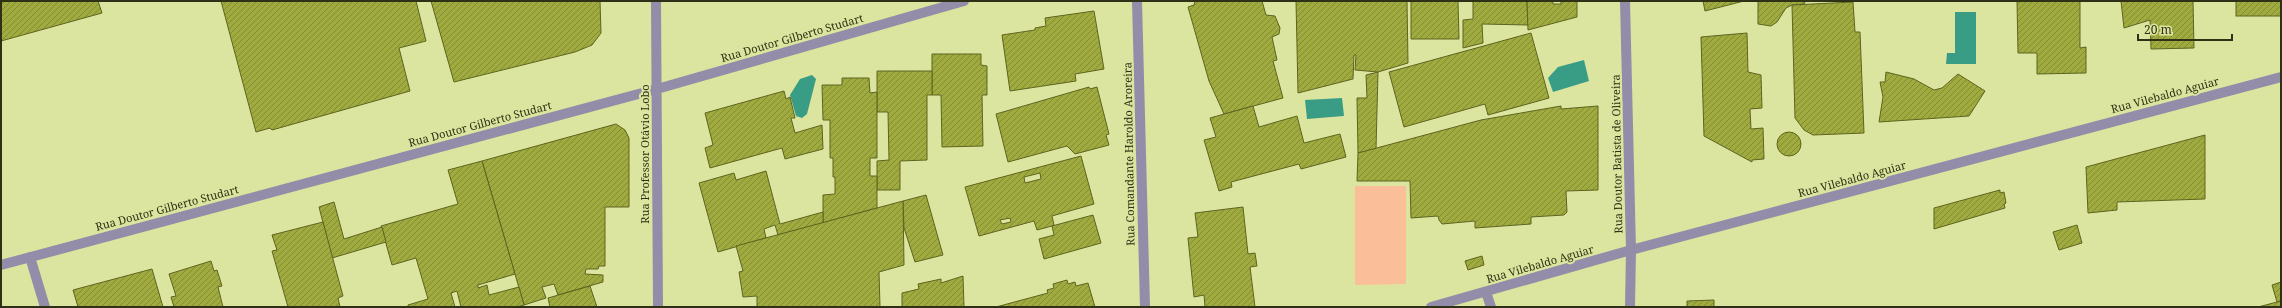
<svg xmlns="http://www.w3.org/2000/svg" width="2282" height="308" font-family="'Noto Serif',serif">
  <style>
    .green { fill: #fabf98 }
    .water { fill: #399d86 }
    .building { fill: url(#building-hatch); stroke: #5d641f; fill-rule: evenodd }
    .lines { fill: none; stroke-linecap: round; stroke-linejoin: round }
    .lane { stroke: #938da9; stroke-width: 10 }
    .street { stroke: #938da9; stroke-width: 10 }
    .labels { text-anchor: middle; stroke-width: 4; stroke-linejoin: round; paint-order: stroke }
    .street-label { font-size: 11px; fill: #2e3115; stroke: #dce59f }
  </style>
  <defs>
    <pattern id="building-hatch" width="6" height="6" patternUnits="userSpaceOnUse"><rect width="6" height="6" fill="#a0ab3f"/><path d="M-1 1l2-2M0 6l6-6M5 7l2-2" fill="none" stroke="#838c34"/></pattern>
  </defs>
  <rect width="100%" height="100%" fill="#dce59f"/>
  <polygon class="green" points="1355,186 1406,186 1406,284 1355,285"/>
  <g class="water">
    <polygon points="1955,12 1976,12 1976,64 1946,64 1947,53 1955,53"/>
    <polygon points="1584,60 1589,81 1553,92 1548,78 1558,67"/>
    <polygon points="812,75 816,79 807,114 802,118 796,116 790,95 800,79"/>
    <polygon points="1342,98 1344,116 1307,119 1305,100"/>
  </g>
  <g class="building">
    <polygon points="1,1 98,1 102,13 1,41"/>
    <polygon points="221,1 416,1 426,41 399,48 410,91 272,130 270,128 256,132"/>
    <polygon points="431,1 600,1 601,33 592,45 575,52 454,82"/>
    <polygon points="1195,1 1262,1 1266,15 1275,16 1280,28 1279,34 1272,37 1277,60 1273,61 1283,98 1224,114 1209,81 1188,7 1194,5"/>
    <polygon points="1296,1 1407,1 1408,63 1378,72 1355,70 1356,55 1354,55 1353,79 1298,93"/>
    <polygon points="1411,1 1458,1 1459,39 1411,39"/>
    <polygon points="1473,1 1527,1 1528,25 1482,24 1483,43 1463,48 1463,20 1473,19"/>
    <polygon points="1527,1 1553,1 1553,4 1561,4 1561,1 1577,1 1577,17 1528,30"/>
    <polygon points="1703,1 1744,1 1705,11"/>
    <polygon points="1758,1 1805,1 1805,2 1804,4 1792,5 1786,8 1777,22 1771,26 1758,24"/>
    <polygon points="2017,1 2080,1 2080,48 2086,47 2086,73 2037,74 2037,53 2018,53"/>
    <polygon points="2121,1 2193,1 2194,48 2151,49 2150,20 2124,28"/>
    <rect x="2236" y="1" width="45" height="15"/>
    <polygon points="1853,2 1855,32 1860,32 1864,133 1813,135 1804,130 1795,118 1792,5"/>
    <polygon points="1094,11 1104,69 1075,74 1076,81 1010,91 1002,35 1035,30 1035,28 1046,26 1045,18"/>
    <polygon points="1531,33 1549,98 1488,115 1485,104 1404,127 1389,72"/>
    <polygon points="1747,33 1748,72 1761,75 1762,108 1750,109 1751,129 1763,128 1764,159 1752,160 1752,162 1704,136 1701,37"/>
    <polygon points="932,54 981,54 981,65 987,66 987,95 982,95 983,146 942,147 941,95 932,95"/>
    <polygon points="877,71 932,71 932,95 927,95 927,160 900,161 900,190 877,190 877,161 889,160 888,112 877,112"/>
    <polygon points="1378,72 1376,149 1358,153 1357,98 1367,98 1366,75"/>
    <polygon points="1886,72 1914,79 1934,90 1942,88 1958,74 1985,91 1969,116 1879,122 1883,97 1880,82 1885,82"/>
    <polygon points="842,78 869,78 870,93 877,92 877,158 870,158 870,176 877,176 877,208 823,223 823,195 835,194 835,177 833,177 833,158 830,158 830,120 823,120 822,85 842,85"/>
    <polygon points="1089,87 1090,89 1097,87 1109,134 1106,135 1109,145 1075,154 1067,146 1008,162 996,114"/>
    <polygon points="784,91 786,99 790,97 795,118 791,118 795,133 822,125 823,149 785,159 782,148 710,168 705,148 713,145 705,113"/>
    <polygon points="1253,106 1259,127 1297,116 1304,143 1340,134 1346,157 1301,169 1299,164 1231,182 1232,187 1219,191 1204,140 1216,137 1210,118"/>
    <polygon points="1561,106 1561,109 1598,106 1598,190 1566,191 1567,212 1564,215 1531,217 1531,224 1475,228 1475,221 1442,224 1439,220 1438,216 1411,218 1410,181 1357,181 1358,153 1481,120"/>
    <polygon points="616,124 625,130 629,138 629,207 605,207 605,266 599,266 598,269 586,269 585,274 603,275 603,282 558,295 554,284 542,287 546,298 524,305 482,161"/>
    <circle cx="1789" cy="144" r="12"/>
    <polygon points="2205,135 2205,199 2117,202 2117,210 2088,213 2086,167"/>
    <path d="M 1081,156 L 1094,204 L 1052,216 L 1054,225 L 1052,226 L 1037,230 L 1034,221 L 979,236 L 965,187 ZM 1040,173 L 1041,179 L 1025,183 L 1024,177 ZM 1010,218 L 1011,222 L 1002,224 L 1000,220 Z"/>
    <polygon points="482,161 515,274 478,285 478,288 487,285 489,295 519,287 524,305 516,307 461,307 457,291 451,293 455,307 408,307 408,305 428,299 416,258 392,265 381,226 458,204 448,170"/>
    <polygon points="766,171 780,224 823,212 823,223 778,235 775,225 764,229 766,238 718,252 699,183 734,173 736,180"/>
    <polygon points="2000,190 2000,193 2004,192 2006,203 2004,204 2005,208 1934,229 1934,208"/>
    <polygon points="926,195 943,255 915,262 904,228 903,201"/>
    <polygon points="903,201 904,265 879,272 880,307 757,307 757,296 743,297 739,272 743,271 736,246"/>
    <polygon points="334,202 344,239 382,227 386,242 332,258 319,207"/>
    <polygon points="1243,207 1248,254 1255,253 1257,266 1250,267 1255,307 1205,307 1204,295 1194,297 1188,238 1198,237 1195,213"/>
    <polygon points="1093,215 1101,243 1044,259 1039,239 1054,235 1052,226"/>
    <polygon points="323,222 343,296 338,298 340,307 288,307 272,251 277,250 272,235"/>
    <polygon points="2077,225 2082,243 2059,250 2053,232"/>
    <polygon points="1482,256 1484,265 1468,270 1465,261"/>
    <polygon points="211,261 214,271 217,270 222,286 218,287 223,307 174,307 171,297 176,296 169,274"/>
    <polygon points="152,269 163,307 78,307 73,290"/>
    <polygon points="963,276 964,307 902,307 902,293 919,289 918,284 941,279 941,283"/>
    <polygon points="1067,280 1068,284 1075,282 1076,286 1088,283 1095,307 996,307 1048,293 1047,290 1054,288 1053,284"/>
    <polygon points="2281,282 2281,301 2277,302 2272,285"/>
    <polygon points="590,286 597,307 550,307 548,298"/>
    <polygon points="1714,300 1714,307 1687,307 1687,301"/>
    <polygon points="2281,301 2281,307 2258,307 2277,302"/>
  </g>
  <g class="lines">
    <polyline class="lane" points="1486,292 1491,307"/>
    <g class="street">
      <polyline points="656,1 658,307"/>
      <polyline points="1137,1 1145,307"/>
      <polyline points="1625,1 1631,250 1630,307"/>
      <polyline points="30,257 45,307"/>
      <polyline points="1,265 657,89 964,1"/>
      <polyline points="1431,307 1631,250 2281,77"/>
    </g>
  </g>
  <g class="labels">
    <g class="street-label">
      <text transform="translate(792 38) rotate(-16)" y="4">Rua Doutor Gilberto Studart</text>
      <text transform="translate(2165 95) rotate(-15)" y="4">Rua Vilebaldo Aguiar</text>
      <text transform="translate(480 124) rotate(-15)" y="4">Rua Doutor Gilberto Studart</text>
      <text transform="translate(645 154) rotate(-90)" y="4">Rua Professor Otávio Lobo</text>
      <text transform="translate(1129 154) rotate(-91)" y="4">Rua Comandante Haroldo Aroreira</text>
      <text transform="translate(1617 154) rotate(-91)" y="4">Rua Doutor Batista de Oliveira</text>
      <text transform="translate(1852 179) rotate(-15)" y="4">Rua Vilebaldo Aguiar</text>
      <text transform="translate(167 208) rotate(-15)" y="4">Rua Doutor Gilberto Studart</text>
      <text transform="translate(1540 264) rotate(-16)" y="4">Rua Vilebaldo Aguiar</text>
    </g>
  </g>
  <rect width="2282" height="308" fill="none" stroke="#2e3115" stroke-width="4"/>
  <path d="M2138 34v6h94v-6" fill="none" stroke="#2e3115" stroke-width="2"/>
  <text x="2144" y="34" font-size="12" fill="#2e3115" stroke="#dce59f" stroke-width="3" paint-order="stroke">20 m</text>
</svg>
